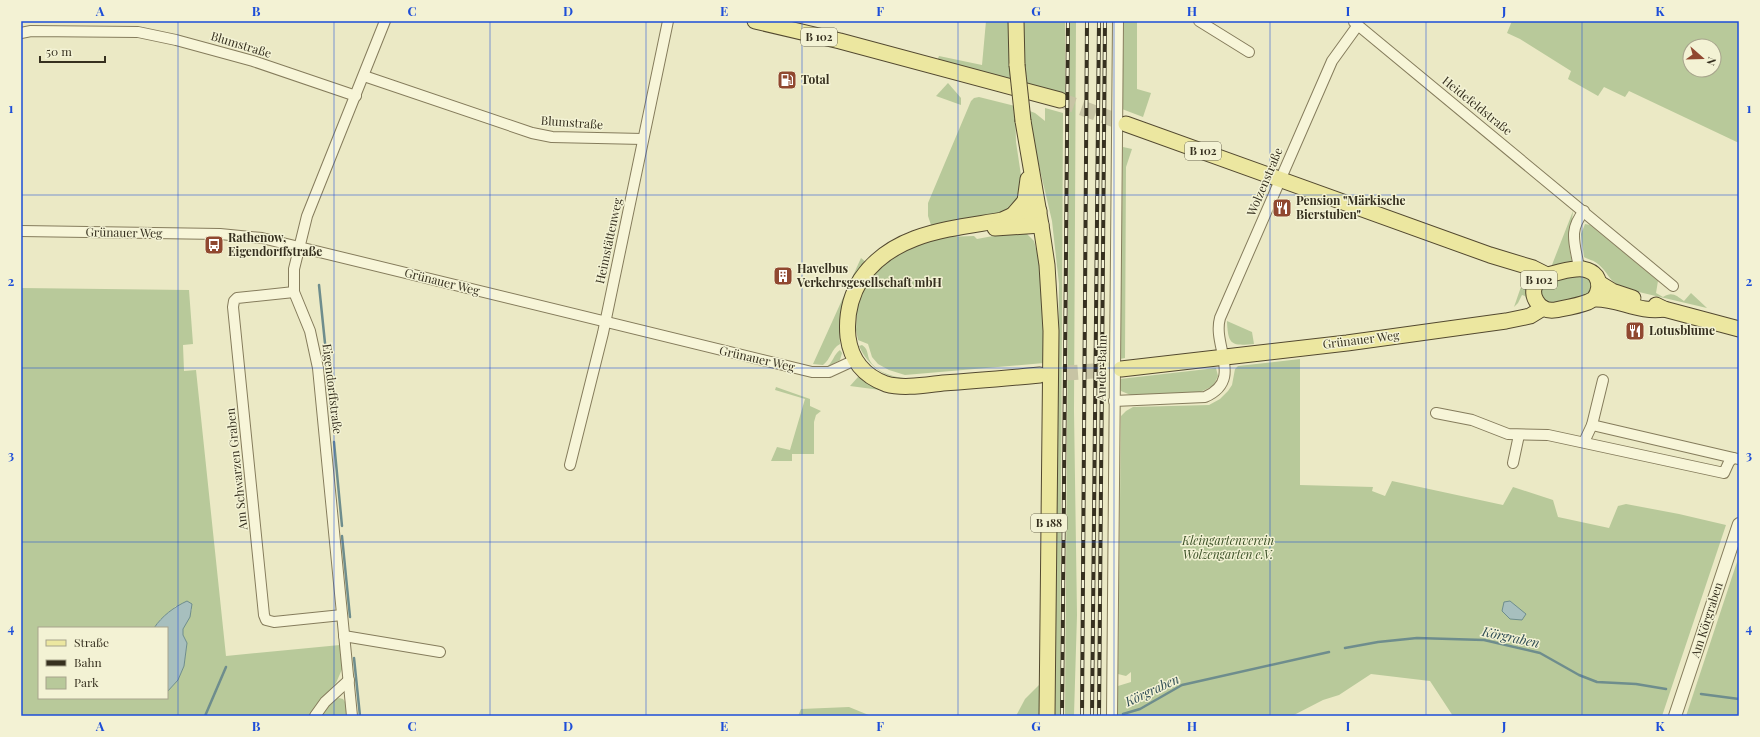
<svg xmlns="http://www.w3.org/2000/svg" width="1760" height="737" font-family="'Playfair Display',serif">
  <style>
    .green { fill: #b8c99a; fill-rule: evenodd }
    .water { fill: #a7bfbe; stroke: #6e8d8d }
    .lines { fill: none; stroke-linecap: round; stroke-linejoin: round }
    .stream { stroke: #6e8d8d; stroke-width: 2.5 }
    .primary-tunnel { stroke: #c7c4a4; stroke-width: 15; stroke-dasharray: 15 8; stroke-linecap: butt }
    .minor-casing { stroke: #857c5c; stroke-width: 12 }
    .tertiary-casing { stroke: #857c5c; stroke-width: 14 }
    .primary-casing { stroke: #534930; stroke-width: 17 }
    .minor { stroke: #f7f5d8; stroke-width: 10 }
    .tertiary { stroke: #f7f5d8; stroke-width: 12 }
    .primary { stroke: #ece7a0; stroke-width: 15 }
    .rail-casing { stroke: #36301f; stroke-width: 4 }
    .rail { stroke: #f3f2d4; stroke-width: 2.5; stroke-dasharray: 8; stroke-linecap: butt }
    .primary-bridge-casing { stroke: #534930; stroke-width: 17; stroke-linecap: butt }
    .primary-bridge { stroke: #ece7a0; stroke-width: 15 }
    .grid { fill: none; stroke: #1d4ed8; stroke-width: 1; stroke-opacity: 0.55 }
    .labels { text-anchor: middle; stroke-width: 3; stroke-linejoin: round; paint-order: stroke }
    .shield { fill: #f3f2d4; stroke: #6f6a55; stroke-width: 1 }
    .shield-label { font-size: 11px; font-weight: bold; fill: #36301f }
    .street-label { font-size: 12px; fill: #36301f; stroke: #f3f2d4 }
    .poi-label { font-size: 12px; font-weight: bold; fill: #36301f; stroke: #f3f2d4; text-anchor: start }
    .park-label { font-size: 12px; font-style: italic; fill: #3c5127; stroke: #f3f2d4 }
    .water-label { font-size: 13px; font-style: italic; fill: #304e55; stroke: #f3f2d4 }
    .neatline { fill: none; stroke: #1d4ed8; stroke-width: 1.5 }
    .grid-label { font-size: 13px; text-anchor: middle; font-weight: bold; fill: #1d4ed8 }
  </style>
  <rect width="100%" height="100%" fill="#ebe9c5"/>
  <g class="green">
    <polygon points="986,21 1011,21 1012,82 937,61 939,56 982,65"/>
    <polygon points="1022,21 1065,21 1065,95 1024,82"/>
    <polygon points="1070,21 1076,21 1074,411 1077,615 1074,715 1066,716 1065,715"/>
    <polygon points="1124,21 1137,21 1137,89 1151,93 1143,117 1122,109"/>
    <path d="M 1512,21 L 1739,21 L 1739,143 L 1629,91 L 1625,97 L 1604,87 L 1598,96 L 1568,79 L 1571,71 L 1520,39 L 1507,33 ZM 1690,46 L 1714,46 L 1714,70 L 1690,70 Z"/>
    <polygon points="948,83 961,98 961,105 936,96"/>
    <polygon points="979,97 1015,106 1016,142 1022,182 1019,197 1009,209 1002,213 933,226 931,225 928,216 928,203 971,101 974,98"/>
    <polygon points="1045,108 1063,113 1060,716 1054,716 1059,284 1052,221 1029,123 1027,110 1035,113 1045,121"/>
    <polygon points="1123,147 1132,149 1126,167 1125,358 1120,359"/>
    <polygon points="1573,211 1569,246 1572,263 1550,270"/>
    <path d="M 1585,224 L 1590,225 L 1658,281 L 1656,293 L 1663,297 C 1672,291 1677,296 1684,301 L 1691,293 L 1707,308 L 1626,289 C 1607,281 1611,275 1598,264 C 1594,260 1589,260 1584,257 L 1581,234 Z"/>
    <polygon points="996,232 1026,233 1034,241 1039,260 1044,320 1044,363 905,375 889,370 878,364 872,357 868,344 858,340 856,330 857,307 861,293 873,272 904,248 944,237 974,236 977,239 993,236"/>
    <path d="M 861,258 L 867,263 C 852,293 838,309 840,344 C 831,349 831,359 823,365 L 813,364 Z"/>
    <path d="M 1581,275 L 1590,279 L 1592,287 L 1590,293 L 1585,296 L 1553,303 L 1544,301 L 1540,293 C 1545,278 1567,278 1581,275 Z"/>
    <polygon points="1524,278 1529,285 1529,297 1527,300 1525,296 1522,295 1518,303 1514,307"/>
    <path d="M 21,288 L 189,290 L 193,344 L 183,345 L 184,371 L 196,370 L 226,656 L 340,645 L 343,667 L 336,683 L 325,696 L 312,716 L 21,716 ZM 176,606 L 192,609 L 183,629 L 183,635 L 187,643 L 184,666 L 178,680 L 167,692 L 167,698 L 39,698 L 39,628 L 154,628 L 160,620 Z"/>
    <path d="M 1227,321 L 1252,332 L 1254,344 C 1231,346 1228,345 1227,321 Z"/>
    <path d="M 862,345 C 868,349 867,353 869,359 C 876,374 898,378 912,379 C 888,380 869,368 859,346 Z"/>
    <path d="M 840,350 L 842,353 L 840,360 L 827,367 C 833,362 834,354 840,350 Z"/>
    <polygon points="1300,359 1300,485 1373,487 1372,491 1385,496 1392,481 1503,505 1513,487 1553,500 1558,517 1609,528 1618,506 1626,504 1679,514 1726,525 1662,716 1453,716 1430,681 1371,674 1339,695 1323,700 1292,716 1118,716 1118,686 1131,682 1131,672 1126,676 1118,674 1121,416 1126,411 1133,407 1209,405 1220,399 1228,391 1232,385 1235,369 1238,366"/>
    <polygon points="1216,368 1218,376 1213,386 1198,393 1133,396 1121,391 1119,387 1120,379"/>
    <polygon points="858,377 869,384 888,391 850,386"/>
    <polygon points="776,387 810,399 810,406 821,411 816,415 814,422 814,454 792,454 792,461 771,461 777,447 790,450 805,399 775,390"/>
    <polygon points="1739,556 1739,716 1686,716"/>
    <polygon points="1042,682 1042,716 1016,716 1025,699"/>
    <polygon points="339,698 343,699 345,702 347,716 321,716 333,700"/>
    <polygon points="849,707 871,716 798,716 801,709"/>
  </g>
  <g class="water">
    <path d="M 187,601 L 192,604 L 190,617 L 183,629 L 183,635 L 187,643 L 184,666 L 178,680 L 167,692 L 167,628 L 154,628 C 162,616 174,607 187,601 Z"/>
    <polygon points="1510,601 1526,614 1522,620 1510,619 1502,611 1504,602"/>
  </g>
  <g class="lines">
    <g class="stream">
      <polyline points="319,285 326,353"/>
      <polyline points="328,379 333,429"/>
      <polyline points="334,442 342,526"/>
      <polyline points="342,536 350,617"/>
      <polyline points="1345,648 1378,642 1417,638 1484,640 1540,653 1579,675 1597,682 1636,684 1666,689"/>
      <polyline points="354,658 360,716"/>
      <polyline points="1701,694 1739,699"/>
      <polyline points="1123,714 1140,709 1182,685 1329,652"/>
      <polyline points="205,716 226,667"/>
    </g>
    <g class="primary-tunnel">
      <polyline points="1060,100 1126,124"/>
      <polyline points="1040,375 1121,369"/>
    </g>
    <defs>
      <g id="minor">
        <polyline points="1199,21 1249,52"/>
        <polyline points="1354,22 1673,286"/>
        <polyline points="21,33 31,31 138,32 176,40 253,61 356,96"/>
        <polyline points="364,76 532,133 552,137 643,139"/>
        <polyline points="21,231 220,234 262,238 812,372 829,372 855,360"/>
        <path d="M 1579,269 C 1576,245 1567,232 1584,211"/>
        <polyline points="294,292 237,298 234,301 233,307 264,615 266,620 274,622 342,615"/>
        <path d="M 1114,401 L 1205,397 C 1244,380 1212,346 1220,318 L 1332,61 L 1358,25"/>
        <polyline points="1436,413 1472,420 1508,434 1548,435 1724,473 1729,462 1733,458"/>
        <polyline points="1592,425 1738,459"/>
        <polyline points="1584,442 1592,425 1603,380"/>
        <polyline points="1513,463 1519,435"/>
        <polyline points="570,465 603,333 668,21"/>
        <polyline points="344,636 440,652"/>
        <polyline points="315,716 325,702 349,680"/>
        <polyline points="352,716 318,368 310,331 294,292 294,269 307,216 385,21"/>
        <polyline points="1112,716 1118,21"/>
      </g>
      <polyline id="tertiary" points="1675,716 1739,524"/>
      <g id="primary">
        <polyline points="755,21 840,41 1060,100"/>
        <polyline points="1016,21 1017,65"/>
        <polyline points="1023,121 1041,225 1047,265 1051,331 1047,716"/>
        <polyline points="1126,124 1490,255 1533,268 1547,275"/>
        <path d="M 1039,211 L 1013,215 L 1002,220 C 951,229 893,232 861,279 C 850,297 846,317 848,337 C 851,360 864,376 886,384 C 903,389 925,385 943,383 C 975,381 1008,378 1040,375"/>
        <polyline points="1013,215 1025,201 1028,179"/>
        <polyline points="995,228 1041,225"/>
        <polyline points="1599,283 1612,291 1633,298"/>
        <path d="M 1594,299 C 1599,292 1601,284 1596,276 C 1593,272 1588,270 1583,269 C 1574,268 1545,274 1539,280 C 1526,292 1539,313 1555,310 C 1565,308 1578,306 1588,302 C 1590,301 1593,299 1596,299 C 1619,299 1640,313 1664,309"/>
        <polyline points="1656,305 1664,309 1739,329"/>
        <polyline points="1121,369 1347,343 1506,321 1530,316 1543,308"/>
      </g>
    </defs>
    <use href="#minor" class="minor-casing"/>
    <use href="#tertiary" class="tertiary-casing"/>
    <use href="#primary" class="primary-casing"/>
    <use href="#minor" class="minor"/>
    <use href="#tertiary" class="tertiary"/>
    <use href="#primary" class="primary"/>
    <defs>
      <g id="rail">
        <polyline points="1062,716 1068,21"/>
        <polyline points="1082,716 1087,21"/>
        <polyline points="1092,716 1099,21"/>
        <polyline points="1099,716 1105,21"/>
      </g>
    </defs>
    <use href="#rail" class="rail-casing"/>
    <use href="#rail" class="rail"/>
    <defs>
      <polyline id="primary-bridge" points="1017,65 1023,121"/>
    </defs>
    <use href="#primary-bridge" class="primary-bridge-casing"/>
    <use href="#primary-bridge" class="primary-bridge"/>
  </g>
  <path class="grid" d="M 178,21 L 178,716M 334,21 L 334,716M 490,21 L 490,716M 646,21 L 646,716M 802,21 L 802,716M 958,21 L 958,716M 1114,21 L 1114,716M 1270,21 L 1270,716M 1426,21 L 1426,716M 1582,21 L 1582,716M 21,195 L 1739,195M 21,368 L 1739,368M 21,542 L 1739,542"/>
  <defs>
    <symbol id="fuel-square" viewBox="-11 -11 22 22"><rect x="-9" y="-9" width="18" height="18" rx="4" fill="#904830" stroke="#f3f2d4"/><path d="M-5.5-6h7V0h2V4h1.3V-2.5L3-4.5l.8-.8L6-3V5H2.5V1h-1V6h-7ZM-4.2-4.7v3.2H.2V-4.7Z" fill="#fff"/></symbol>
    <symbol id="restaurant-square" viewBox="-11 -11 22 22"><rect x="-9" y="-9" width="18" height="18" rx="4" fill="#904830" stroke="#f3f2d4"/><path d="M-5-6h1v4h1v-4h1v4h1v-4h1v5L-1.5 .5V6h-2V.5L-5-1ZM5-6V6H3V1.5H1.5Q1.5-4 5-6Z" fill="#fff"/></symbol>
    <symbol id="bus-square" viewBox="-11 -11 22 22"><rect x="-9" y="-9" width="18" height="18" rx="4" fill="#904830" stroke="#f3f2d4"/><path d="M-5-6H5V4H4V6H2V4H-2V6H-4V4H-5ZM-3.5-4V0h7V-4ZM-3.5 1.2v1.5H-2V1.2ZM2 1.2v1.5H3.5V1.2Z" fill="#fff"/></symbol>
    <symbol id="building-square" viewBox="-11 -11 22 22"><rect x="-9" y="-9" width="18" height="18" rx="4" fill="#904830" stroke="#f3f2d4"/><path d="M-4-6H4V6H1V3H-1V6H-4ZM-2.5-4.3h1.7v1.8h-1.7ZM.8-4.3h1.7v1.8H.8ZM-2.5-1h1.7V.8h-1.7ZM.8-1h1.7V.8H.8Z" fill="#fff"/></symbol>
  </defs>
  <g fill-rule="evenodd">
    <use href="#fuel-square" x="776" y="69" width="22" height="22"/>
    <use href="#restaurant-square" x="1271" y="197" width="22" height="22"/>
    <use href="#bus-square" x="203" y="234" width="22" height="22"/>
    <use href="#building-square" x="772" y="265" width="22" height="22"/>
    <use href="#restaurant-square" x="1624" y="320" width="22" height="22"/>
  </g>
  <g class="labels">
    <g class="shield">
      <rect x="801" y="28" width="36" height="18" rx="3"/>
      <rect x="1185" y="142" width="36" height="18" rx="3"/>
      <rect x="1521" y="271" width="36" height="18" rx="3"/>
      <rect x="1031" y="514" width="36" height="18" rx="3"/>
    </g>
    <g class="shield-label">
      <text x="819" y="41">B 102</text>
      <text x="1203" y="155">B 102</text>
      <text x="1539" y="284">B 102</text>
      <text x="1049" y="527">B 188</text>
    </g>
    <g class="street-label">
      <text transform="translate(241 45) rotate(17)" y="4">Blumstraße</text>
      <text transform="translate(1477 106) rotate(39)" y="4">Heidefeldstraße</text>
      <text transform="translate(572 123) rotate(4)" y="4">Blumstraße</text>
      <text transform="translate(1265 182) rotate(-67)" y="4">Wolzenstraße</text>
      <text transform="translate(124 233) rotate(1)" y="4">Grünauer Weg</text>
      <text transform="translate(609 241) rotate(-78)" y="4">Heimstättenweg</text>
      <text transform="translate(442 282) rotate(14)" y="4">Grünauer Weg</text>
      <text transform="translate(1361 340) rotate(-7)" y="4">Grünauer Weg</text>
      <text transform="translate(757 359) rotate(13)" y="4">Grünauer Weg</text>
      <text transform="translate(1102 368) rotate(-89)" y="4">An der Bahn</text>
      <text transform="translate(332 389) rotate(83)" y="4">Eigendorffstraße</text>
      <text transform="translate(237 469) rotate(-96)" y="4">Am Schwarzen Graben</text>
      <text transform="translate(1707 620) rotate(-72)" y="4">Am Körgraben</text>
    </g>
    <g class="poi-label">
      <text x="801" y="84">Total</text>
      <text x="1296" y="205">Pension "Märkische<tspan x="1296" dy="14">Bierstuben"</tspan></text>
      <text x="228" y="242">Rathenow,<tspan x="228" dy="14">Eigendorffstraße</tspan></text>
      <text x="797" y="273">Havelbus<tspan x="797" dy="14">Verkehrsgesellschaft mbH</tspan></text>
      <text x="1649" y="335">Lotusblume</text>
    </g>
    <g class="park-label">
      <text x="1228" y="545">Kleingartenverein<tspan x="1228" dy="14">Wolzengarten e.V.</tspan></text>
    </g>
    <g class="water-label">
      <text transform="translate(1511 637) rotate(12)" y="5">Körgraben</text>
      <text transform="translate(1152 690) rotate(-25)" y="5">Körgraben</text>
    </g>
  </g>
  <rect width="1760" height="737" fill="none" stroke="#f3f2d4" stroke-width="44"/>
  <rect x="38" y="627" width="130" height="72" fill="#f3f2d4" stroke="#a7a48c"/>
  <rect x="46" y="640" width="20" height="6" fill="#ece7a0" stroke="#a7a48c"/>
  <text x="74" y="647" font-size="12" fill="#36301f">Straße</text>
  <rect x="46" y="660" width="20" height="6" fill="#36301f" stroke="#a7a48c"/>
  <text x="74" y="667" font-size="12" fill="#36301f">Bahn</text>
  <rect x="46" y="677" width="20" height="12" fill="#b8c99a" stroke="#a7a48c"/>
  <text x="74" y="687" font-size="12" fill="#36301f">Park</text>
  <g transform="translate(1702 58) rotate(110)"><circle r="19" fill="#f3f2d4" stroke="#a7a48c"/>
  <path d="M0-3L7 15L0 10L-7 15Z" fill="#904830"/>
  <text y="-6" font-size="11" font-weight="bold" text-anchor="middle" fill="#36301f">N</text>
  </g>
  <path d="M40 56v6h65v-6" fill="none" stroke="#36301f" stroke-width="2"/>
  <text x="46" y="56" font-size="12" fill="#36301f" stroke="#f3f2d4" stroke-width="3" paint-order="stroke">50 m</text>
  <rect x="22" y="22" width="1716" height="693" class="neatline"/>
  <g class="grid-label">
    <text x="100" y="16">A</text>
    <text x="256" y="16">B</text>
    <text x="412" y="16">C</text>
    <text x="568" y="16">D</text>
    <text x="724" y="16">E</text>
    <text x="880" y="16">F</text>
    <text x="1036" y="16">G</text>
    <text x="1192" y="16">H</text>
    <text x="1348" y="16">I</text>
    <text x="1504" y="16">J</text>
    <text x="1660" y="16">K</text>
    <text x="11" y="113">1</text>
    <text x="1749" y="113">1</text>
    <text x="11" y="286">2</text>
    <text x="1749" y="286">2</text>
    <text x="11" y="460">3</text>
    <text x="1749" y="460">3</text>
    <text x="11" y="633">4</text>
    <text x="1749" y="633">4</text>
    <text x="100" y="731">A</text>
    <text x="256" y="731">B</text>
    <text x="412" y="731">C</text>
    <text x="568" y="731">D</text>
    <text x="724" y="731">E</text>
    <text x="880" y="731">F</text>
    <text x="1036" y="731">G</text>
    <text x="1192" y="731">H</text>
    <text x="1348" y="731">I</text>
    <text x="1504" y="731">J</text>
    <text x="1660" y="731">K</text>
  </g>
</svg>
